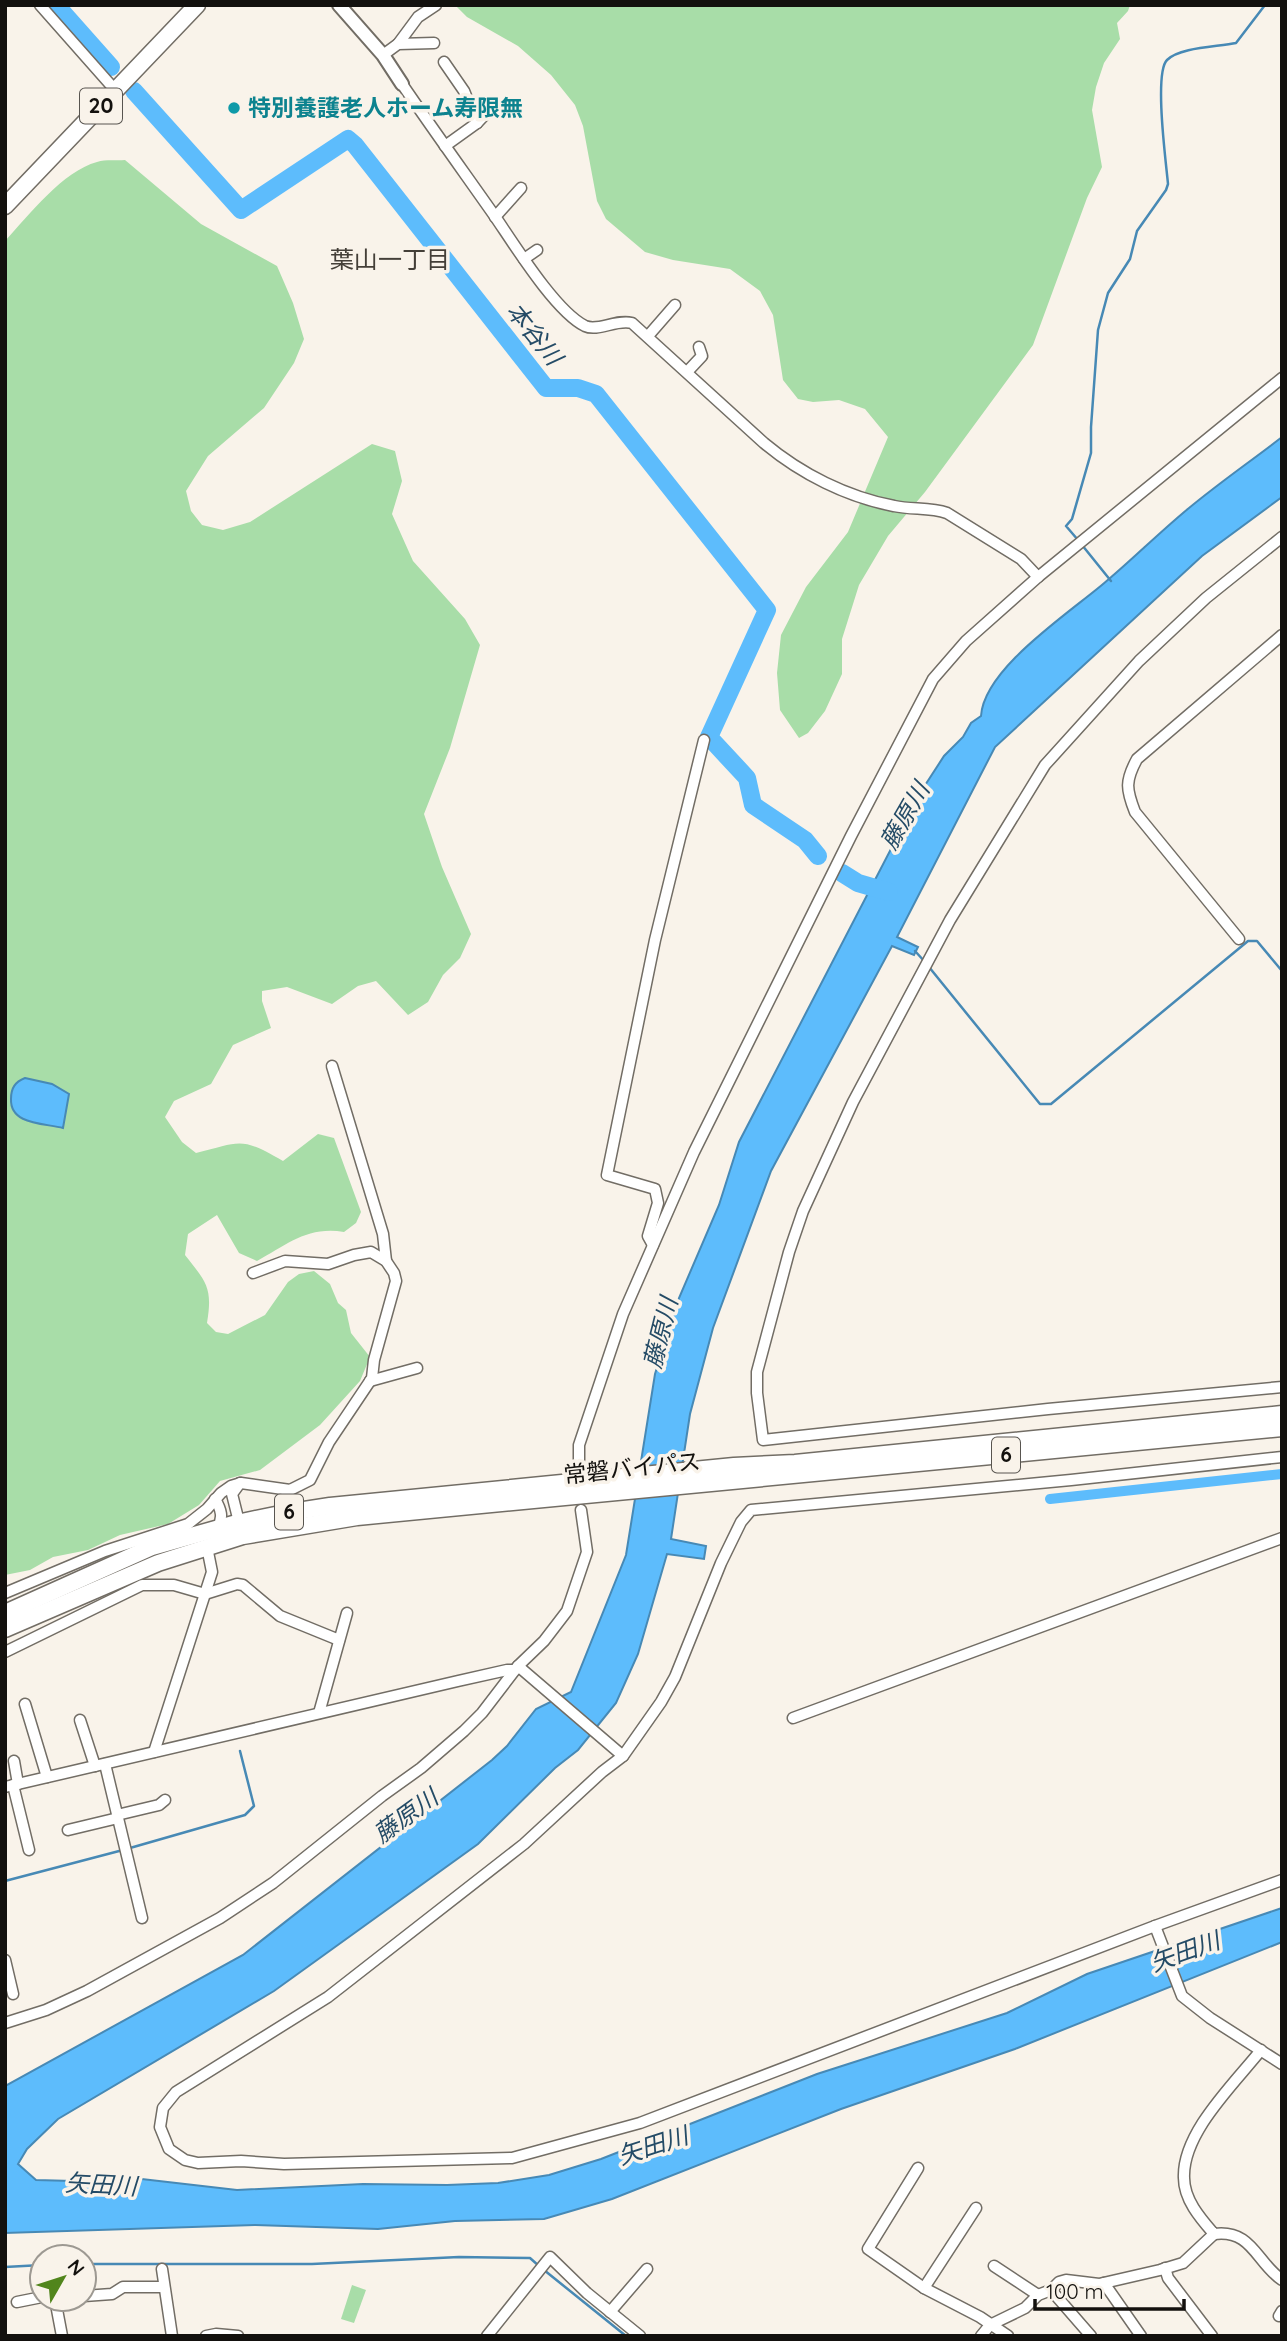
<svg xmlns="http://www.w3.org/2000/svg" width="1287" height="2341" font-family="Quicksand,'Noto Sans JP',sans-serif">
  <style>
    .green { fill: #a8dda8 }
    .water { fill: #5dbcfc; stroke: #4789b5; stroke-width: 2 }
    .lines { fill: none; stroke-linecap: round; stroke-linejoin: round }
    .stream { stroke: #4789b5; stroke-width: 2.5 }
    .canal { stroke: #5dbcfc; stroke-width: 10 }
    .river { stroke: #5dbcfc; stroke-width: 18 }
    .minor-casing { stroke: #726d65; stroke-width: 13 }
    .tertiary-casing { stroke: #726d65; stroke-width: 16 }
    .primary-casing { stroke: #726d65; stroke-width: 19 }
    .trunk-casing { stroke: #726d65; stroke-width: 19 }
    .minor { stroke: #fff; stroke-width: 10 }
    .tertiary { stroke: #fff; stroke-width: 12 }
    .primary { stroke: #fff; stroke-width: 16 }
    .trunk { stroke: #fff; stroke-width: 16 }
    .culture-dot { fill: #0f9aa8; stroke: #f9f3ea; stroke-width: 2.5 }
    .labels { text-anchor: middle; stroke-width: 7; stroke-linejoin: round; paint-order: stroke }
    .shield { fill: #f9f3ea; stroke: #585550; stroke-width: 2 }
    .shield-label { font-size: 21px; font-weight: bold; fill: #13110e }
    .culture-label { font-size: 23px; font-weight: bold; fill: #0d838f; stroke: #f9f3ea; text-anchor: start }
    .street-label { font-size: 23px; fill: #13110e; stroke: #f9f3ea }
    .neighbourhood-label { font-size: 24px; fill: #443f38; stroke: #f9f3ea }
    .water-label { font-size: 24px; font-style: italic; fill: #244b66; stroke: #f9f3ea }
  </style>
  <rect width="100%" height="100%" fill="#f9f3ea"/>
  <g class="green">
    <polygon points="455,5 1130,5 1128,11 1117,23 1120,39 1104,63 1096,87 1092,110 1102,167 1087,198 1033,345 925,492 888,536 859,585 842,639 842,674 825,711 808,733 799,738 780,710 777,673 781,635 806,587 848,532 888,437 865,409 839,400 813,402 798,399 783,380 773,315 760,291 730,269 673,260 645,252 606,219 597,201 583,126 575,105 551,75 518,46 467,17"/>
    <path d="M 125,160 L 201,224 L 277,266 L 293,303 L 304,339 L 294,363 L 264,408 L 208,456 L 186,491 L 191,511 L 202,525 L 223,530 L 250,522 L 372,444 L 395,451 L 402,481 L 392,514 L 413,561 L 465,619 L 480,645 L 450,748 L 424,814 L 442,867 L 471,934 L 460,958 L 443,975 L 428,1002 L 408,1015 L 376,981 L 358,986 L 332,1004 L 287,987 L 262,991 L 262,1001 L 271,1028 L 233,1045 L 211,1084 L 174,1101 L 165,1117 L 182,1142 L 196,1153 C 241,1142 240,1136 283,1161 L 318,1134 L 334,1138 L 361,1212 L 356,1223 L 344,1232 C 307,1226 287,1245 257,1261 L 239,1253 L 217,1215 L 188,1234 L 185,1255 C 206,1282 213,1287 207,1323 L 216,1332 L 228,1334 L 265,1315 L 288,1282 L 299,1274 L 314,1271 L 330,1284 L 338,1303 L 346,1310 L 351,1333 L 370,1357 L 360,1381 L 320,1425 L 260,1470 L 220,1481 L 199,1505 L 168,1524 L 120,1535 L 88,1550 L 53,1557 L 30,1570 L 5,1575 L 5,241 C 29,215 63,171 97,162 C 106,159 117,161 125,160 Z"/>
    <polygon points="352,2285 366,2290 354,2323 341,2319"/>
  </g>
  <g class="water">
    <path d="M 1282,437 L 1282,497 L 1202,556 L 995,747 L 897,937 L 918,947 L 914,955 L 892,946 L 771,1171 L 713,1328 L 690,1414 L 671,1539 L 706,1546 L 704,1559 L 667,1554 L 638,1654 L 616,1703 L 578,1750 L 555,1768 L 478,1844 L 274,1991 L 58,2119 L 27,2149 L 18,2164 L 36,2180 L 73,2181 L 133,2178 L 237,2190 L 363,2184 L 447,2185 L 498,2183 L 549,2175 L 601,2159 L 817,2074 L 1007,2013 L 1087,1974 L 1282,1908 L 1282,1942 L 1015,2049 L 841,2109 L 612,2199 L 544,2219 L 455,2221 L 378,2229 L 255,2225 L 5,2233 L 5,2086 L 243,1955 L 492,1760 L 507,1746 L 536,1709 L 571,1692 L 626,1555 L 655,1374 L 679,1298 L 719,1205 L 739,1142 L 920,793 L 944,756 L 963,737 L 971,723 L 981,716 C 984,667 1074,610 1109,579 C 1136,556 1161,531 1189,508 C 1219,483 1251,461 1282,437 Z"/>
    <path d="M 25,1078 L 52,1084 L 69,1094 L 63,1128 C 44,1123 10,1125 11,1099 C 11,1088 15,1082 25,1078 Z"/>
  </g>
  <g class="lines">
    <g class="stream">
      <path d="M 1078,540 L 1066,526 L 1072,519 L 1091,453 L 1091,427 L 1098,330 L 1108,293 L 1130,259 L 1137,231 L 1166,190 L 1168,184 C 1166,162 1154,73 1167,60 C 1180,47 1218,47 1236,43 L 1265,5"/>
      <polyline points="1082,545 1111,581"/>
      <polyline points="915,951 925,962"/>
      <polyline points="929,967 1040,1104 1051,1104 1248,941 1257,941 1282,971"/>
      <polyline points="130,1848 245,1815 254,1806 240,1751"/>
      <polyline points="5,1881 123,1850"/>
      <polyline points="84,2264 312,2264 459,2257 530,2258 539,2266"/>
      <polyline points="5,2267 42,2265"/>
      <polyline points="544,2270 626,2336"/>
    </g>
    <polyline class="canal" points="1050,1499 1282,1474"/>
    <g class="river">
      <polyline points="56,5 111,67"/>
      <polyline points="134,91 241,210 348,139 355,145 546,388 578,388 596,394 767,610 709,737 747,778 753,805 805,840 818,856"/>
      <polyline points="842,873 858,883 889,892"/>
    </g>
    <defs>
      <g id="minor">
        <polyline points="40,5 116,91"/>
        <polyline points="398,44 418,17 436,5"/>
        <polyline points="383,55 398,44 434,43"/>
        <polyline points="444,62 464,91 477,123"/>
        <path d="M 402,84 C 432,128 463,171 494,215 C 514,244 555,311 585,326 C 598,332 616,319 632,323 L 764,443 C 801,474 847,497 894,506 C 912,510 930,507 947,513 L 1021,559 L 1038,577"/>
        <polyline points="445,146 477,123 492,107"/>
        <polyline points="495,217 521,188"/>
        <polyline points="524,259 537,250"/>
        <polyline points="648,336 675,305"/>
        <polyline points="687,372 702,356 699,347"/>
        <polyline points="1282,537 1206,598 1139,661 1045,765 950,920 853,1102 803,1211 789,1252 757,1372 757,1393 763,1440 1048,1409 1282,1387"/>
        <path d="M 1239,939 L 1135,812 C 1126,789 1125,781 1137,759 L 1282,635"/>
        <polyline points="332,1066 383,1234 386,1261"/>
        <polyline points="653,1245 648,1236 658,1203 655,1189 607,1175 655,940 704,740"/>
        <polyline points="370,1381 417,1368"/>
        <polyline points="1282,1457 1071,1480 751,1510 741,1522 721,1563 675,1677 661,1702 623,1756 602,1772 524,1844 328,1997 176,2092 163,2108 160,2127 169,2149 185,2160 198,2163 241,2161 284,2164 512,2158 640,2123 1155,1926 1282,1880"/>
        <polyline points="579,1465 579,1445 623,1314 694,1152 851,836 933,679 966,641 1038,577 1282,378"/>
        <path d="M 215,1499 C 221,1509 224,1518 217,1528"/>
        <polyline points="239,1522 232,1494 240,1483"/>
        <polyline points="5,1593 105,1551 188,1524 207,1509 221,1493 231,1486 241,1483 290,1490 310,1480 329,1442 372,1378 374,1360 396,1281 394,1273 386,1261 371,1252 354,1255 328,1264 285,1261 253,1273"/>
        <polyline points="5,1652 142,1585 174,1585 205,1594 237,1584 243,1585 280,1616 339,1640"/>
        <polyline points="518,1666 623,1756"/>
        <polyline points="25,1704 47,1777"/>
        <polyline points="319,1713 347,1613"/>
        <polyline points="793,1718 1282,1538"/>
        <polyline points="80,1720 95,1766"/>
        <polyline points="154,1752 212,1572 207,1547"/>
        <polyline points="14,1761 18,1784"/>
        <polyline points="105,1764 142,1918"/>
        <polyline points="13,1785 29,1850"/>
        <polyline points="5,1787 458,1681 507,1670 515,1670"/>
        <polyline points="117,1815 159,1805 165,1800"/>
        <polyline points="68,1830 118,1818"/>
        <polyline points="1155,1926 1182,1996 1210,2018 1282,2064"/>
        <polyline points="5,1960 13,1994"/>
        <polyline points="5,2023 46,2010 87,1991 220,1918 273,1883 382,1796 421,1768 464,1731 482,1713 518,1666 544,1641 567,1611 587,1552 581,1510"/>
        <path d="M 1261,2050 C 1234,2084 1182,2133 1184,2178 C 1184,2200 1201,2219 1214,2234 C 1252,2229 1256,2262 1282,2280"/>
        <polyline points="918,2168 868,2249 924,2288 980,2317 1008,2336"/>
        <polyline points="994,2266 1038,2295"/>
        <polyline points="1165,2268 1168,2278 1212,2336"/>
        <polyline points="162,2269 172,2336"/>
        <polyline points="1104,2283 1141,2336"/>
        <polyline points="924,2288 976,2208"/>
        <polyline points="1051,2290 1091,2336"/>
        <polyline points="84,2296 112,2294 123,2287 163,2287"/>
        <polyline points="55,2299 62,2336"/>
        <polyline points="17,2302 42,2297"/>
        <polyline points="610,2312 647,2269"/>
        <polyline points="1279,2316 1282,2311"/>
        <polyline points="206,2336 216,2334 238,2336"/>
        <polyline points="487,2336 550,2257 587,2293 640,2336"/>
        <polyline points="981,2336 990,2325 1025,2308 1038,2295 1051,2290 1059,2282 1066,2280 1099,2284 1160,2270 1183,2263 1214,2234"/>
      </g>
      <polyline id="tertiary" points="339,5 383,55 402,84"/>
      <polyline id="primary" points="5,206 197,5"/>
      <g id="trunk">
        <polyline points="5,1613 152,1547 237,1523 285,1513 330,1506 734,1466 795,1463 1282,1414"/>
        <polyline points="5,1629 158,1563 243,1536 357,1517 1282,1428"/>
      </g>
    </defs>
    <use href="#minor" class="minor-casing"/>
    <use href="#tertiary" class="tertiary-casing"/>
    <use href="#primary" class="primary-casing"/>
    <use href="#trunk" class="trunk-casing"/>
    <use href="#minor" class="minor"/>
    <use href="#tertiary" class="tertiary"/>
    <use href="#primary" class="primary"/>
    <use href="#trunk" class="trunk"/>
  </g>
  <circle class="culture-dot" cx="234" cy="108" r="7"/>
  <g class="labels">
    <g class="shield">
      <rect x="80" y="88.5" width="42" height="35" rx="5"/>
      <rect x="992" y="1437.5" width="28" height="35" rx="5"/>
      <rect x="275" y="1494.5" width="28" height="35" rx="5"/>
    </g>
    <g class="shield-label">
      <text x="101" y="113">20</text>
      <text x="1006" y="1462">6</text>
      <text x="289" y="1519">6</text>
    </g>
    <g class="culture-label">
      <text x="248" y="116">特別養護老人ホーム寿限無</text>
    </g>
    <g class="street-label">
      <text transform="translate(632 1468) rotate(-6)" y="8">常磐バイパス</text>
    </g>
    <g class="neighbourhood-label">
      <text x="390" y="268">葉山一丁目</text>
    </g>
    <g class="water-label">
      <text transform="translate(534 334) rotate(51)" y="8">本谷川</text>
      <text transform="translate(905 816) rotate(-60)" y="8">藤原川</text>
      <text transform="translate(661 1333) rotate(-76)" y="8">藤原川</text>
      <text transform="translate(406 1816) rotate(-36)" y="8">藤原川</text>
      <text transform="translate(1185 1952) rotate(-20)" y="8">矢田川</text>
      <text transform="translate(653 2146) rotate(-18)" y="8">矢田川</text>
      <text transform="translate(101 2185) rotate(3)" y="8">矢田川</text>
    </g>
  </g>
  <rect width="1287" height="2341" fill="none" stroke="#13110e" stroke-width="14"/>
  <g transform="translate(63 2278) rotate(51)"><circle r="33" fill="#f9f3ea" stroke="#9d9992" stroke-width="2"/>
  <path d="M0-5L12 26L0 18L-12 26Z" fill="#51851c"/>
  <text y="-10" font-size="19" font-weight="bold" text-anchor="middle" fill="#13110e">N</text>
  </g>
  <path d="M1035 2299v10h149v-10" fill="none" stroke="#13110e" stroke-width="3.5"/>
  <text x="1046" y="2299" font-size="21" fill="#13110e" stroke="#f9f3ea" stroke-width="5" paint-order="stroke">100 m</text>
</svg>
